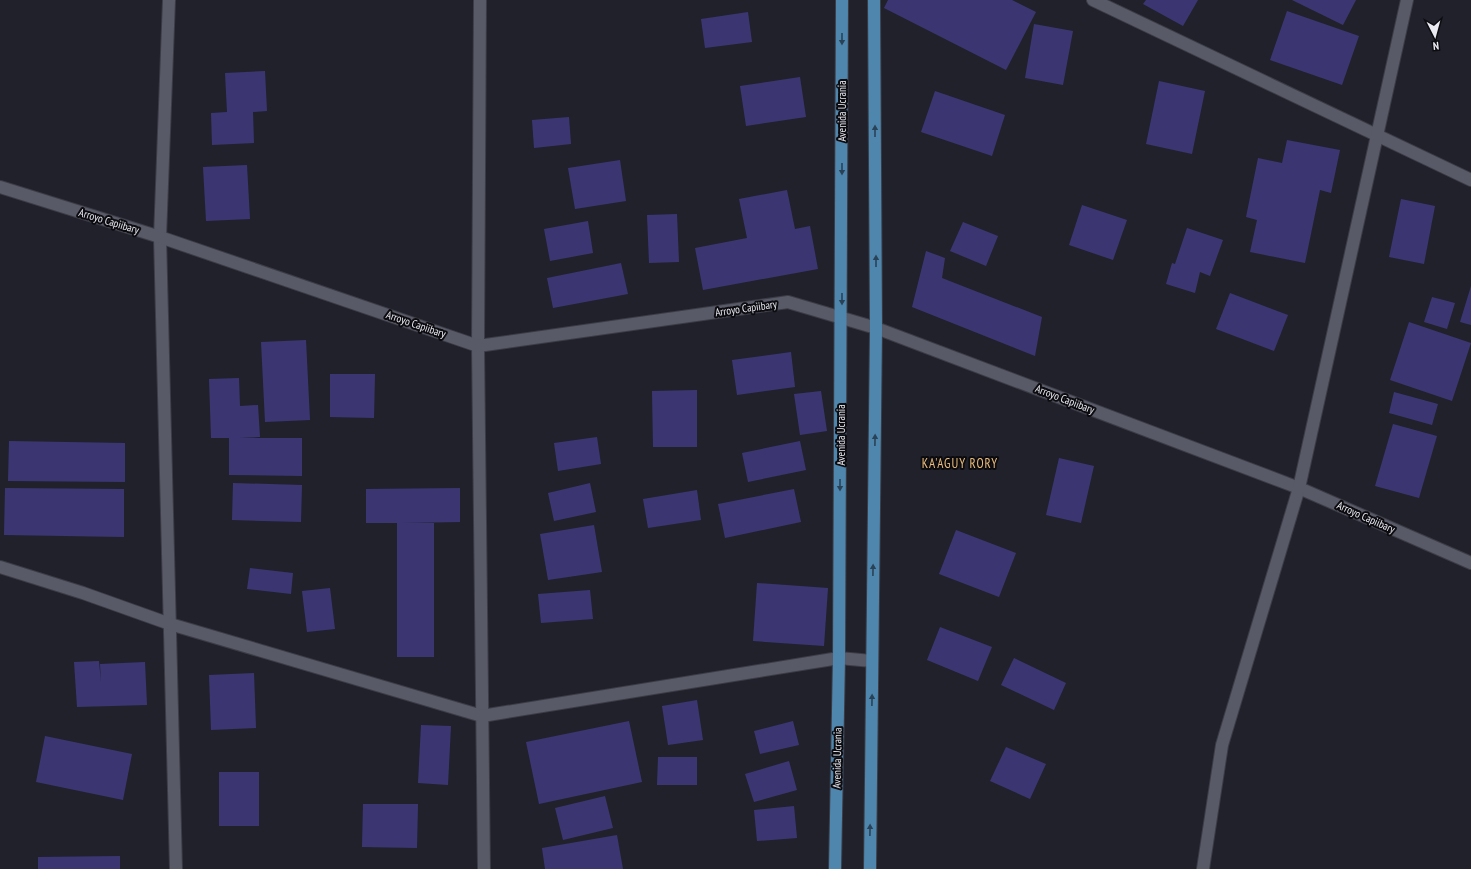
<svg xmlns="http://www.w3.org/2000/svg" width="1471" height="869" font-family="'PT Sans Narrow',sans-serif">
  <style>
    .building { fill: #3b3671 }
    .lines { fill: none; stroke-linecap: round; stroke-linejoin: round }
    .minor-casing { stroke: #3b3c45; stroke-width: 14 }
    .major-casing { stroke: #3b3c45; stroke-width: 14 }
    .minor { stroke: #595a67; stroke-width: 12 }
    .major { stroke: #4f86ad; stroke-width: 12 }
    .oneway { fill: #2a4257 }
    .labels { text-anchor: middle; stroke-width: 4; stroke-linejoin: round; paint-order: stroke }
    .street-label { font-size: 11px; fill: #eaebf2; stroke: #0b0b10 }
    .quarter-label { font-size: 13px; letter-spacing: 1px; fill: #ecbd7b; stroke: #0b0b10 }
  </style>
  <rect width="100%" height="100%" fill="#21212c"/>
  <g class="building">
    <polygon points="888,0 1012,0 1036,12 1006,70 884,8"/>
    <polygon points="1146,0 1198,0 1183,26 1143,4"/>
    <polygon points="1292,0 1356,0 1343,25"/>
    <polygon points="1287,11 1359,36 1342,85 1270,60"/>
    <polygon points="748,12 752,42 705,48 701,19"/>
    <polygon points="1034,24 1073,31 1063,85 1025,78"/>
    <polygon points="265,71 267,111 253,112 254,143 212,145 211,113 227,112 225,73"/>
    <polygon points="800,77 806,117 746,126 740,86"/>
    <polygon points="1159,81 1205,91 1192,154 1146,144"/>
    <polygon points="935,91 1005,115 992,156 921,132"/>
    <polygon points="569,117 571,144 534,148 532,120"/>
    <polygon points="1287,140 1340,150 1331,193 1320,190 1305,263 1250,252 1257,220 1246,217 1258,158 1282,163"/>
    <polygon points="620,160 626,201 575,209 568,168"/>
    <polygon points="247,165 250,219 206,221 203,167"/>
    <polygon points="787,190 795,229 810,226 818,269 703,290 695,248 747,238 739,199"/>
    <polygon points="1401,199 1435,206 1424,264 1389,257"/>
    <polygon points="1082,205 1127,220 1113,260 1069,245"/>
    <polygon points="677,214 679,262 649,263 647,215"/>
    <polygon points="588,221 593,253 550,261 544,229"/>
    <polygon points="963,222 998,236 986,266 950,251"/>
    <polygon points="1187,228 1223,240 1210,276 1200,272 1195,293 1166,284 1172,263 1175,264"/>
    <polygon points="926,251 945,258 942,278 1042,317 1035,356 912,307"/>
    <polygon points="621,263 628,294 553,308 547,278"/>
    <polygon points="1471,286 1471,325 1460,322"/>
    <polygon points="1230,293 1288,315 1274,351 1216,329"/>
    <polygon points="1432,297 1455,303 1447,329 1424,322"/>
    <polygon points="1409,322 1471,343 1452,401 1390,380"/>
    <polygon points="306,340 310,420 265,422 261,342"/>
    <polygon points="791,352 795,387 737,395 732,360"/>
    <polygon points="330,374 375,374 374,418 330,417"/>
    <polygon points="239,378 240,406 258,405 260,437 239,438 302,438 302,476 229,475 229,438 211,438 209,379"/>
    <polygon points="697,390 697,447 653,447 652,391"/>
    <polygon points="821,391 827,431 800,435 794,394"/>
    <polygon points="1394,392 1438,404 1432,425 1389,413"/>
    <polygon points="1393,424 1437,436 1419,498 1375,486"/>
    <polygon points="597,437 601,464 558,471 554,443"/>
    <polygon points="9,441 125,443 125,482 8,481"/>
    <polygon points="800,441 806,470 748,482 742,453"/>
    <polygon points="1059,458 1094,466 1081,523 1046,515"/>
    <polygon points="233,483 302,485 301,522 232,520"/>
    <polygon points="590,483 596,512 554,521 548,493"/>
    <polygon points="5,488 124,489 124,537 4,535"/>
    <polygon points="460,488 460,522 403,523 434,523 434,657 397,657 397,523 366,523 366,489"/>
    <polygon points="794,489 801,522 725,538 718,504"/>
    <polygon points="697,490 701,520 648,528 643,499"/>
    <polygon points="594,525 602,572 548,580 540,534"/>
    <polygon points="956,530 1016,553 999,597 939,574"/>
    <polygon points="250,568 293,573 291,594 247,589"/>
    <polygon points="757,583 828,588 824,646 753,641"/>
    <polygon points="330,588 335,629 307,632 302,591"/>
    <polygon points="590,590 593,619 541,623 538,594"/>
    <polygon points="940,627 992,647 978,681 927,660"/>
    <polygon points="1014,658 1066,683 1054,710 1001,685"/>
    <polygon points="99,661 101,683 100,664 145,662 147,705 77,707 74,662"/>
    <polygon points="254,673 256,728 211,730 209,675"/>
    <polygon points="697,700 703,740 668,745 662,706"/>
    <polygon points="629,721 642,782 539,804 526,742"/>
    <polygon points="793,721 799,745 760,754 754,731"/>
    <polygon points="421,725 451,726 448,785 418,783"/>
    <polygon points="45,736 132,754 123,800 36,782"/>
    <polygon points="1006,747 1046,764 1030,799 990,781"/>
    <polygon points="658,757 697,757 697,785 657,785"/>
    <polygon points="789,761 797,790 754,802 745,774"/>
    <rect x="219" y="772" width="40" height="54"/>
    <polygon points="605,796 613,828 563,840 555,808"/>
    <polygon points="363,804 418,804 417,848 362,847"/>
    <polygon points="794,806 797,838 757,841 754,810"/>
    <polygon points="617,835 623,869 545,869 542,848"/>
    <polygon points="120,856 120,869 38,869 38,857"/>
  </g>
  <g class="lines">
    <defs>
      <g id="minor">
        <polyline points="169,0 160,237 176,869"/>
        <polyline points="480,0 478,346 484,869"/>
        <polyline points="1093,0 1471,180"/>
        <polyline points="0,187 160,237 478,346 788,302 876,328 1299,488 1471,563"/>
        <polyline points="0,567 83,593 170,624 482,716 839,658 872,661"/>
        <polyline points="1203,869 1222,745 1299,488 1407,0"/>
      </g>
      <g id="major">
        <polyline points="835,869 839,658 842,0"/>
        <polyline points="870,869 876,328 874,0"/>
      </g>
    </defs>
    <use href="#minor" class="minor-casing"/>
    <use href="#major" class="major-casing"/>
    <use href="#minor" class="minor"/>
    <use href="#major" class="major"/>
  </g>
  <defs><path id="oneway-solid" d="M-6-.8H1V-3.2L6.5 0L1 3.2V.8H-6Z"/></defs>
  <g class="oneway">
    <use href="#oneway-solid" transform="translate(842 39) rotate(90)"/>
    <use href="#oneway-solid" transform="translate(875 131) rotate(-90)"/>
    <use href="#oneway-solid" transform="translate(842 169) rotate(90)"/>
    <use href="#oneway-solid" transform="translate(876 261) rotate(-90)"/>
    <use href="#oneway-solid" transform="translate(842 299) rotate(90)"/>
    <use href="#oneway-solid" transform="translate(875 440) rotate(-89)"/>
    <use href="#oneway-solid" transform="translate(840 485) rotate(90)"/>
    <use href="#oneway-solid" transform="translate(873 570) rotate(-89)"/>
    <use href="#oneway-solid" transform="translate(872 700) rotate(-89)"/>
    <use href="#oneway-solid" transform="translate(870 830) rotate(-89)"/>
  </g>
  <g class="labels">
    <g class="street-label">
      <text transform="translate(842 111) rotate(-90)" y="4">Avenida Ucrania</text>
      <text transform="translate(109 221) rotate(17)" y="4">Arroyo Capiibary</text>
      <text transform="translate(746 308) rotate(-8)" y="4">Arroyo Capiibary</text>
      <text transform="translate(416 324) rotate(19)" y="4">Arroyo Capiibary</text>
      <text transform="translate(1065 399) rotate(21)" y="4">Arroyo Capiibary</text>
      <text transform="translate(841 435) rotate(-90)" y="4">Avenida Ucrania</text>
      <text transform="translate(1366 517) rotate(24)" y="4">Arroyo Capiibary</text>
      <text transform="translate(837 758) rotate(-89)" y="4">Avenida Ucrania</text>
    </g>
    <g class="quarter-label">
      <text x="960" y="468">KA'AGUY RORY</text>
    </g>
  </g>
  <g transform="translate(1435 36) rotate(174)" stroke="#0b0b10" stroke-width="3" paint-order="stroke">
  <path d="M0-3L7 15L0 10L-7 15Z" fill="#eaebf2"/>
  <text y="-6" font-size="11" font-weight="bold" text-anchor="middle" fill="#eaebf2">N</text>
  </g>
</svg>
